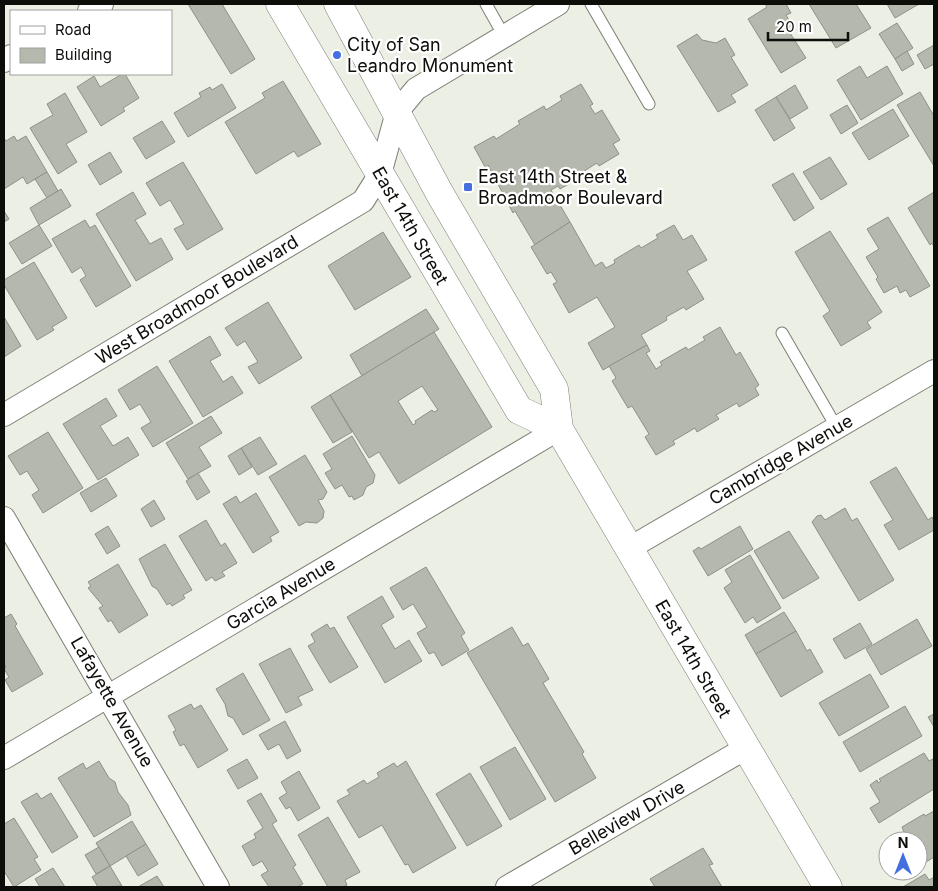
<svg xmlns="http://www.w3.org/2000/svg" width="938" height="891" font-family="Inter,sans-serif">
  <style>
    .building { fill: #b5b8ad; stroke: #8e9187; fill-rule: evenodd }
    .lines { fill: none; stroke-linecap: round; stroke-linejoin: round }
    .service-casing { stroke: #7c7f75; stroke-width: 13 }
    .minor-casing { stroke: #7c7f75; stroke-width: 24 }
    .primary-casing { stroke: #7c7f75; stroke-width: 29 }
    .service { stroke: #fff; stroke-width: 11 }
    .minor { stroke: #fff; stroke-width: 22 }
    .primary { stroke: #fff; stroke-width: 28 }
    .poi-dot { fill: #446fe1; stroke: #fff; stroke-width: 2 }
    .labels { text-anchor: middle; stroke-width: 4.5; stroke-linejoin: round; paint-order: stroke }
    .poi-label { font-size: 18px; fill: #0d0e0a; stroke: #fff; text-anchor: start }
    .street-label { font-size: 18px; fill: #0d0e0a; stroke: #fff }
  </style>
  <rect width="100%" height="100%" fill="#ecefe4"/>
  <g class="building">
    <polygon points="188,4 222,4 255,59 231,74"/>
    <polygon points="765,4 786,4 791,13 786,15 795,30 790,33 806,58 781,73 748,19 767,7"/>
    <polygon points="809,4 856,4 871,28 836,48"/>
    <polygon points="887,4 919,4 895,18"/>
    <polygon points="897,23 913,48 895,59 879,34"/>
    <polygon points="697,34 702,40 716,43 725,38 735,55 731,57 748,85 731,95 736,102 718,112 677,46"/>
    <polygon points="934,45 934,64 925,69 917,55"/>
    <polygon points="907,51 914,64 902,71 895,59"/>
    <polygon points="860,66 867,78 887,66 903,94 861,120 837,80"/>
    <polygon points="122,74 125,74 139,98 123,108 125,111 101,126 77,87 94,76 100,87"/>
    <polygon points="283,81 321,144 298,157 294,151 256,174 225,122 265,98 262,93"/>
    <polygon points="222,84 236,108 188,137 174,113 201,97 199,93 210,87 212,90"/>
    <polygon points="581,84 593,104 590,106 595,114 602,110 620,140 613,144 619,154 599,166 597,163 581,173 583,176 560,189 558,186 551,190 570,222 535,245 515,211 513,213 488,165 485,167 474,147 494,136 496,139 520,124 518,121 544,106 546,110 562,100 560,96"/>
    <polygon points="795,85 808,108 790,119 776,97"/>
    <polygon points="920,92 934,116 934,166 897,105"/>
    <polygon points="65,93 87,132 66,144 77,162 58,174 30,128 53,115 47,104"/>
    <polygon points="776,97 795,128 774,141 755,110"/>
    <polygon points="847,105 858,123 841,134 830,115"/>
    <polygon points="893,109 909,136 869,160 852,133"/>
    <polygon points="162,121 175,142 146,159 133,138"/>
    <polygon points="14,136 17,141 26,136 47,172 27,184 23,177 4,189 4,138 6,141"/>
    <polygon points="110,152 122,172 100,185 88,165"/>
    <polygon points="830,157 847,184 821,200 803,172"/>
    <polygon points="183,162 223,229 187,250 174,229 184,224 170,200 160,206 146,183"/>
    <polygon points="47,172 58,191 47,198 35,179"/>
    <polygon points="793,173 814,208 794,221 772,185"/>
    <polygon points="61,189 71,206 39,225 30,208"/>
    <polygon points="133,192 146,214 135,220 150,244 161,238 173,259 136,281 96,214"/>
    <polygon points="934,192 934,247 932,243 930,245 908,208"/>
    <polygon points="4,211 9,219 4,222"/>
    <polygon points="888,217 930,286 910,297 906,290 900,293 897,286 884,293 876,279 878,277 866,257 879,249 867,229"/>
    <polygon points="85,220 90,228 95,225 131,286 96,307 80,280 86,276 81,267 72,273 52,239"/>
    <polygon points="570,222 595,266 602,262 606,268 615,263 614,260 639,245 641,248 658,238 656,235 674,225 683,240 692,235 707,260 687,271 704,299 686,310 684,307 666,317 667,320 641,335 647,345 603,370 588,343 615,327 597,297 569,313 553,284 557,282 551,272 547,274 531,247"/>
    <polygon points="39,225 52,246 22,264 9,243"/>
    <polygon points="830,231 882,312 867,322 871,328 841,346 823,316 830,311 795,252"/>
    <polygon points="383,232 411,277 355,310 328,266"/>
    <polygon points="34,262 67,318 52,327 54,330 37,340 4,285 4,280"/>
    <polygon points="268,302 302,358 259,384 248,367 258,362 245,341 237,346 225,328"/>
    <polygon points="426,309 439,329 362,376 350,355"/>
    <polygon points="4,317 21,346 4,357"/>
    <polygon points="720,327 736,355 740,352 759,385 755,388 759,395 739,407 737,403 716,415 719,419 697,432 695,428 673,441 675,444 656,455 645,437 649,434 632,406 628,408 612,381 616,378 609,366 647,345 650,351 646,353 656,369 662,365 660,362 686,347 688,350 705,340 703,337"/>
    <path d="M 434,332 L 492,427 L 399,484 L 379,452 L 369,458 L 330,395 ZM 422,386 L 438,410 L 434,412 L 432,410 L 415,421 L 416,423 L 413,425 L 398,401 Z"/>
    <polygon points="210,336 221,355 210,361 223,382 232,376 243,393 203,417 169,361"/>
    <polygon points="157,366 193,423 153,447 141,428 151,422 140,404 130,410 118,390"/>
    <polygon points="330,395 352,432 333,443 311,407"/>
    <polygon points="106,398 117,416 100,426 113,446 128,437 139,455 98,480 63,424"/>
    <polygon points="211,416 222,433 199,447 211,466 188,479 166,443"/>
    <polygon points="48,432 83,488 43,513 32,495 39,490 27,471 20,475 8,456"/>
    <polygon points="352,436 375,475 373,483 366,487 363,495 354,500 352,496 349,497 342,485 335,489 325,473 332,469 323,454"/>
    <polygon points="260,437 277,464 258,475 241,448"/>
    <polygon points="241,448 252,467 239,475 228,456"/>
    <polygon points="305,455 327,492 323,499 318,500 324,511 323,518 317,523 306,522 299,526 269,477"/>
    <polygon points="896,467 928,520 932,517 934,521 934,530 899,550 884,525 893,520 870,482"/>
    <polygon points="198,473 210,492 197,500 186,481"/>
    <polygon points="106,478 117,496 91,512 80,493"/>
    <polygon points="256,493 279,532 270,537 272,541 253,553 223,504 236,496 240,503"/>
    <polygon points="154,500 165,519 151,527 141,509"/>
    <polygon points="845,508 852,521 857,518 894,580 859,601 812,522 817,516 821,515 825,520"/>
    <polygon points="206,520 221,546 225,543 237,563 222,572 225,576 215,581 212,577 206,581 179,536"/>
    <polygon points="108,526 120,546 107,554 95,534"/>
    <polygon points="740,526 753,549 708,576 693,551 699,547 701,549"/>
    <polygon points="789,531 819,578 783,599 754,551"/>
    <polygon points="165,544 192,590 183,595 185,598 172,606 170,603 167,605 157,589 152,586 139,559"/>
    <polygon points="750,555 781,608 757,623 753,617 745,623 724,588 732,582 725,570"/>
    <polygon points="118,564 148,615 119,633 111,620 108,622 99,608 103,606 88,588 91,586 88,582"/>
    <polygon points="426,567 465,633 461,636 469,650 442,666 434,652 429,654 417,633 427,627 413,604 403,610 390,588"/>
    <polygon points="382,596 394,617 381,625 395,649 409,640 422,661 385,683 347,617"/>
    <polygon points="784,612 796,631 756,654 745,635"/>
    <polygon points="11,614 17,624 15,626 43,674 12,692 5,680 9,677 4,669 6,667 4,663 4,618"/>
    <polygon points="917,619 932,646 881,675 866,649"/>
    <polygon points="860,623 872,644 845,659 833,639"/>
    <polygon points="327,624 330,629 334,627 358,667 330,683 308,646 315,642 311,634"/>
    <polygon points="512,627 523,646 528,643 549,679 543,683 584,752 582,754 596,778 555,802 467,653"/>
    <polygon points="796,631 807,651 810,649 823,672 781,697 756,654"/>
    <polygon points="290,648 313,690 298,697 302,705 286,713 259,664"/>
    <polygon points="243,673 270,720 243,735 233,718 228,716 225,704 216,689"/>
    <polygon points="870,674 889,707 839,736 819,703"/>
    <polygon points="191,704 194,709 201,705 228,750 198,768 184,744 180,746 173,732 176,730 168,716"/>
    <polygon points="905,706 922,736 860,772 843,742"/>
    <polygon points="934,714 934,727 928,717"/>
    <polygon points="285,721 301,751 287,759 279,744 268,750 259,735"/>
    <polygon points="515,747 546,799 510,820 480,767"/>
    <polygon points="924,753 929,761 933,759 934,761 934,789 879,823 870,808 880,802 870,785 877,780 878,783 881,781 879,779"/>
    <polygon points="247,759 258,778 238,789 227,770"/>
    <polygon points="99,761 109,778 115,782 118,792 128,805 131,815 94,837 58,778 83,763 86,769"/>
    <polygon points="406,761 456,848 413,873 408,864 405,865 382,825 359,838 337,801 350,794 347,790 364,780 367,784 379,777 377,773 394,763 397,767"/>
    <polygon points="299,771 320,808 298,821 290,807 286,809 279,798 287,793 281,782"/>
    <polygon points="470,773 502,826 467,846 436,794"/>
    <polygon points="37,793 41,799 51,793 78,837 52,853 21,802"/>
    <polygon points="261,793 277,821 272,824 296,865 293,867 303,884 297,887 269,887 261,875 268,871 262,861 253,866 242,846 256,838 254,834 263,828 247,801"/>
    <polygon points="934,811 934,857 918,867 918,841 888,839 904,832 902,827 924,814 925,816"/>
    <polygon points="328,817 360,872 345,880 347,885 343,887 328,887 298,835"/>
    <polygon points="14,818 38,857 34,859 41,870 14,887 4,871 4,824"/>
    <polygon points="132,821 146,844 110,866 96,843"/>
    <polygon points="146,844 158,864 138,876 126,856"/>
    <polygon points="99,847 110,866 96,874 85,855"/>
    <polygon points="703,848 713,864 709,865 722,887 655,887 650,879"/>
    <polygon points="110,866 122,886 98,887 92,877"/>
    <polygon points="53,868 65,887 40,887 35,879"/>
    <polygon points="925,874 929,880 934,877 934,887 903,887"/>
    <polygon points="157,876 164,887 138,887"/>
  </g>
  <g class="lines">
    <defs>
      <g id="service">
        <polyline points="486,4 504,36"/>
        <polyline points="591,4 649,104"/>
        <polyline points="782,333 837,428"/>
      </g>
      <g id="minor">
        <polyline points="89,11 102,4"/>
        <polyline points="4,61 11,56"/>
        <polyline points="4,415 363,201 380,174 397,112 416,89 558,4"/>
        <polyline points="4,518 218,887"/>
        <polyline points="628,549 934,371"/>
        <polyline points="4,758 559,429"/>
        <polyline points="507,887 746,748"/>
      </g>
      <g id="primary">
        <polyline points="280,4 519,410 559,429"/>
        <polyline points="338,4 440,194 554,389 559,429 828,887"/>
      </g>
    </defs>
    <use href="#service" class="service-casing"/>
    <use href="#minor" class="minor-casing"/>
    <use href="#primary" class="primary-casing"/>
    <use href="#service" class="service"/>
    <use href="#minor" class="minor"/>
    <use href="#primary" class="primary"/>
  </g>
  <g class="poi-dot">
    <circle cx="337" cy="55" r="5"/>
    <rect x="463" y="182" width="10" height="10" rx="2.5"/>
  </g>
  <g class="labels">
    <g class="poi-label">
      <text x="347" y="51">City of San<tspan x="347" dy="21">Leandro Monument</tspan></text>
      <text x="478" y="183">East 14th Street &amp;<tspan x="478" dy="21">Broadmoor Boulevard</tspan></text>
    </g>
    <g class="street-label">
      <text transform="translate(410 226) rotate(60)" y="6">East 14th Street</text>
      <text transform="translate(197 300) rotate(-31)" y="6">West Broadmoor Boulevard</text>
      <text transform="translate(781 460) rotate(-30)" y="6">Cambridge Avenue</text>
      <text transform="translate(281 594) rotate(-31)" y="6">Garcia Avenue</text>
      <text transform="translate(693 659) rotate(60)" y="6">East 14th Street</text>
      <text transform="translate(112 702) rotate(60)" y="6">Lafayette Avenue</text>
      <text transform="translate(627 818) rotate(-30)" y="6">Belleview Drive</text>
    </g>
  </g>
  <rect width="938" height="891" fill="none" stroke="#0d0e0a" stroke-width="10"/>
  <rect x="10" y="10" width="162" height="65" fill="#ffffff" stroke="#9e9f9d"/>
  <rect x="20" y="26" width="25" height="8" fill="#ffffff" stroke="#9e9f9d"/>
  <text x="55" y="35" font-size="15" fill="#0d0e0a">Road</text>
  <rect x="20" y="48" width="25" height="15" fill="#b5b8ad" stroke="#9e9f9d"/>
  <text x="55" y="60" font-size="15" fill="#0d0e0a">Building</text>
  <g transform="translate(903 856)"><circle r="24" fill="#ffffff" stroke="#9e9f9d"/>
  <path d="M0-4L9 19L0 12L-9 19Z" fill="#446fe1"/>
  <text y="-8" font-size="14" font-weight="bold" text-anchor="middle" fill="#0d0e0a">N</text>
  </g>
  <path d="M768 32v8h80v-8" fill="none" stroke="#0d0e0a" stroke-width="2.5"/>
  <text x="776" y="32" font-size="15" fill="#0d0e0a" stroke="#ffffff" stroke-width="4" paint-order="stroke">20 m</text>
</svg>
